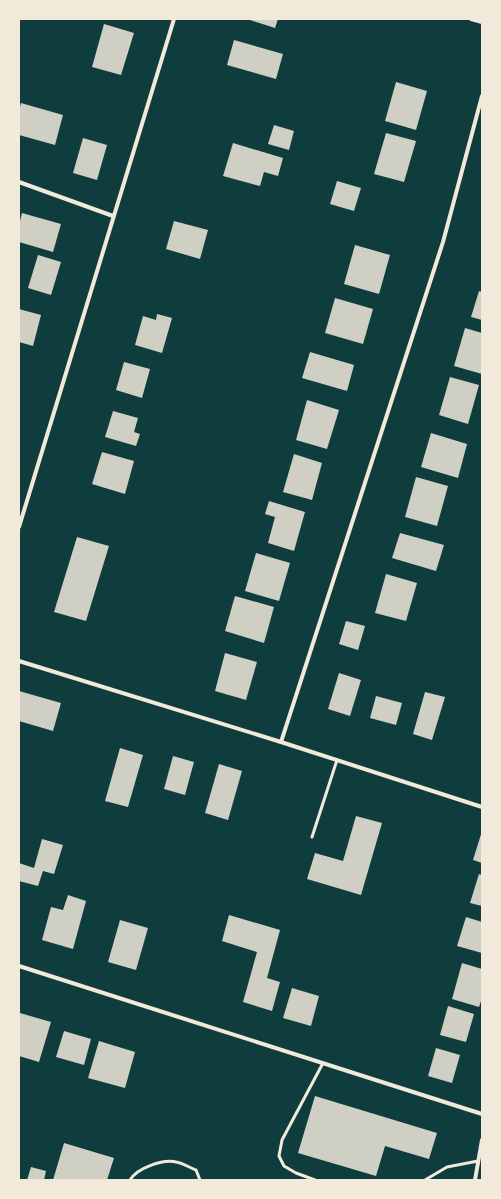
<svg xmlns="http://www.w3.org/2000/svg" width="501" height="1199" font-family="'DM Sans',sans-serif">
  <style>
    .building { fill: #cfcfc3 }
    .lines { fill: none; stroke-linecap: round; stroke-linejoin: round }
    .service { stroke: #f1e9da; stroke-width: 3 }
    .minor { stroke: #f1e9da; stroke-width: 4 }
  </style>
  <rect width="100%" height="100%" fill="#0f3d3e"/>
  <g class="building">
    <polygon points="247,19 278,19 275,28"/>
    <polygon points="104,24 134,33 121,75 92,67"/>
    <polygon points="234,40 283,54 276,79 227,65"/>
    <polygon points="396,82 427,91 416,130 385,121"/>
    <polygon points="21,103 63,115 55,145 19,135 19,111"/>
    <polygon points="274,125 294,131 289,150 268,144"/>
    <polygon points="386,133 416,141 404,182 374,174"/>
    <polygon points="83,138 107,145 97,180 73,173"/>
    <polygon points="233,143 283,158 278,176 264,172 260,186 223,176"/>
    <polygon points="337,181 361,188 354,211 330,204"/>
    <polygon points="22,213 61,224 53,252 19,242 19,225"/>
    <polygon points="174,221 208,230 200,259 166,249"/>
    <polygon points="355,245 390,255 379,294 344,284"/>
    <polygon points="38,255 61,262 51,295 28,288"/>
    <polygon points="479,291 482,292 482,320 471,317"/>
    <polygon points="335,298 373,309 363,344 325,333"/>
    <polygon points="19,309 41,315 33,346 19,342"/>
    <polygon points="157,314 172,318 162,353 135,345 143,316 156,320"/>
    <polygon points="465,328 482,333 482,374 454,366"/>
    <polygon points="310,352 354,365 347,391 302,378"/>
    <polygon points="124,362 150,369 142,398 116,390"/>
    <polygon points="450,377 479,385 468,424 439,415"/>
    <polygon points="307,400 339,410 327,449 296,440"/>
    <polygon points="113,411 138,418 134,432 140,434 136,446 105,437"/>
    <polygon points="431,433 467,444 458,478 421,467"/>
    <polygon points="102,452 134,461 125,494 92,484"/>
    <polygon points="294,454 322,463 312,500 283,492"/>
    <polygon points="416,477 448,486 437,526 405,517"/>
    <polygon points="269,501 305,512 294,551 268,543 275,517 265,514"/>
    <polygon points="400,533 444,545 436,571 392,558"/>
    <polygon points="77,537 109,546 86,621 54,612"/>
    <polygon points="256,553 290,563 279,601 245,591"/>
    <polygon points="386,574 417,583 406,621 375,613"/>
    <polygon points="235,596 274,607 264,643 225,631"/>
    <polygon points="346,621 365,626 358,650 339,644"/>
    <polygon points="225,653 257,662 246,700 215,691"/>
    <polygon points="339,673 361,680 350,716 328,709"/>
    <polygon points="19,691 61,703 53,731 19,721"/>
    <polygon points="425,692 445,697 432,740 413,734"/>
    <polygon points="376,696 402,703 396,725 370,718"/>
    <polygon points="120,748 143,755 128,807 105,801"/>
    <polygon points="173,756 194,762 185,795 164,789"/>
    <polygon points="219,764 242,771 228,820 205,813"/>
    <polygon points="356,816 382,823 361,895 307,879 315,853 343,861"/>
    <polygon points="482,831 482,863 473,860"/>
    <polygon points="42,839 63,845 54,874 43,871 38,886 19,881 19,863 34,868"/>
    <polygon points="479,874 482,875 482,906 470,903"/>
    <polygon points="68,895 86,901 73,949 42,940 51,907 63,910"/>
    <polygon points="229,915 280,930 267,978 280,982 272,1011 243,1002 257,952 222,941"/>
    <polygon points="466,917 482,922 482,953 457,946"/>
    <polygon points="120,920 148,928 136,970 108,962"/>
    <polygon points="462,963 482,969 482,998 479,1007 452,999"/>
    <polygon points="292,988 319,996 311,1026 283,1018"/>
    <polygon points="448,1006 474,1014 466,1042 440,1035"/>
    <polygon points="20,1013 51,1022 39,1062 19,1056"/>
    <polygon points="64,1031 91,1039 84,1065 56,1057"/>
    <polygon points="99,1041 135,1052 125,1088 88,1078"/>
    <polygon points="436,1048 460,1055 452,1083 428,1076"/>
    <polygon points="315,1096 437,1133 429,1159 385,1146 376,1176 298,1153"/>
    <polygon points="64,1143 114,1158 107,1180 53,1180"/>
    <polygon points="31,1167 46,1171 44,1180 27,1180"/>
  </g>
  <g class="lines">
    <g class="service">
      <polyline points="312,837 337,760"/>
      <path d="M 130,1180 C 137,1168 163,1159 176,1162 C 183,1163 190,1168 196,1170 L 200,1180"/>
      <polyline points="315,1180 296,1173 284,1166 279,1156 282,1140 323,1063"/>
      <polyline points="425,1180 447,1167 478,1161"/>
    </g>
    <g class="minor">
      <polyline points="471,19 482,22"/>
      <polyline points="19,182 113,216"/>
      <polyline points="19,527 174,19"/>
      <polyline points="19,661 281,742 482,807"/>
      <polyline points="281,742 443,242 482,96"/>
      <polyline points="19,966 482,1114"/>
      <polyline points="475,1180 482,1140"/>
    </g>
  </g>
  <rect width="501" height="1199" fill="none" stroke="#f1e9da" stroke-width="40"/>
</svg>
